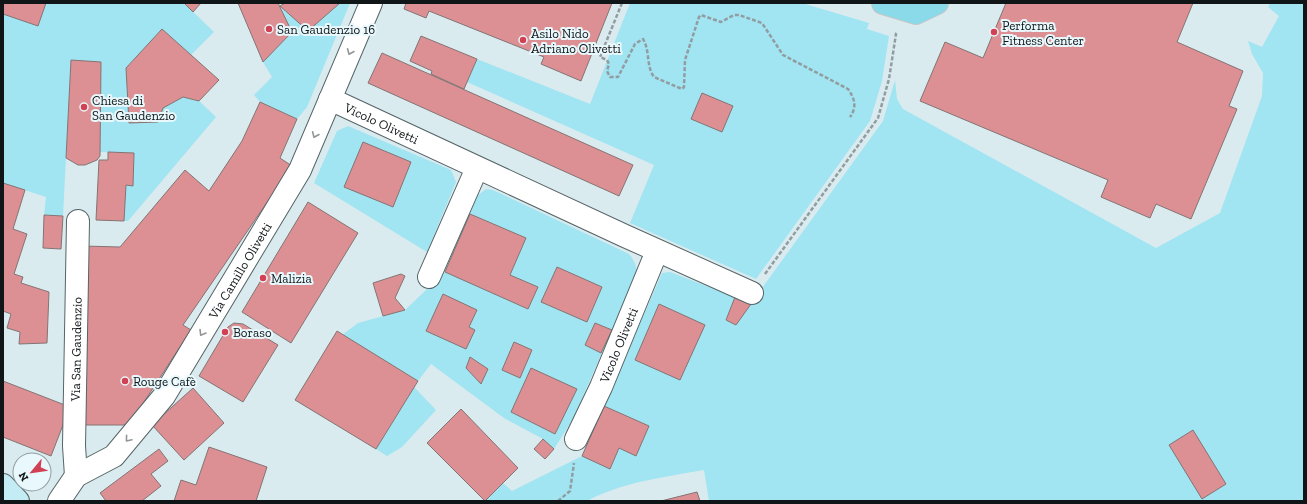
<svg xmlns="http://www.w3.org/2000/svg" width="1307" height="504" font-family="'Zilla Slab',serif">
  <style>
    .green { fill: #a1e4f2 }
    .building { fill: #dd9093; stroke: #837474 }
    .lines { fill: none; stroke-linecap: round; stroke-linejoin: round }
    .street-casing { stroke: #556467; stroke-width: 24 }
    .secondary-casing { stroke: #556467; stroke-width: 24 }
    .primary-casing { stroke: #c6c7c7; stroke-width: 24 }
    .path { stroke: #919da1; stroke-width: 2.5; stroke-dasharray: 4 2; stroke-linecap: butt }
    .street { stroke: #fff; stroke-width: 22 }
    .secondary { stroke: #c4ecf4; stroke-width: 22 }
    .primary { stroke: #8adae9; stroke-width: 22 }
    .oneway { stroke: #939697 }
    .poi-dot { fill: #d14053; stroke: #e8f8fc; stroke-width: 1.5 }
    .labels { text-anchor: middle; stroke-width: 4; stroke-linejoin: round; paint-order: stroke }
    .poi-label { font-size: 13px; fill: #101517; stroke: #e8f8fc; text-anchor: start }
    .street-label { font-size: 13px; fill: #101517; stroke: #e8f8fc }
  </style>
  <rect width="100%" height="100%" fill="#daebef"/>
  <g class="green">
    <polygon points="3,3 184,3 214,32 191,55 162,29 126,68 129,123 158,122 163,108 183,97 199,101 216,117 128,221 124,221 126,185 133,185 134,153 100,152 101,62 71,60 63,216 44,215 46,197 3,183"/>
    <polygon points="340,3 350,3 307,107 297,119 260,102 254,95 272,77 263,62 292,32 280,6 308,31"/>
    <polygon points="630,3 802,3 869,23 867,29 889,36 882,81 870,121 756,279 630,223 654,165 467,82 477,59 590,104"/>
    <path d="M 1270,3 L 1304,3 L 1304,501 L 709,501 L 704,470 C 665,477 622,482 587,501 L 485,501 L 503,483 L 512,491 L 582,456 L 610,468 L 619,448 L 636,455 L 649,426 L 604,406 L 662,273 L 670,272 L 735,297 L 726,320 L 736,324 L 883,121 L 895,80 L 897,99 L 903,109 L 1156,248 L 1220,213 L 1262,96 L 1263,73 L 1252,54 L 1248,41 L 1262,47 L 1279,16 L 1268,7 Z"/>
    <polygon points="348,126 451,170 456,182 427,252 314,183 337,131"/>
    <path d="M 486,189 L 493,190 L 629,254 C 635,261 638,269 637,279 L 612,330 L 573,419 L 554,449 L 543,439 L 504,418 L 431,364 L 418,381 L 342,335 L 358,323 L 405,310 L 445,272 L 528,309 L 538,287 L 510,275 L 526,238 L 470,214 L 477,196 Z"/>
    <polygon points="414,387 436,410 402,447 387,456 376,449"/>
  </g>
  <g class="building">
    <polygon points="3,3 46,3 38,26 3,14"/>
    <polygon points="184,3 201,3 193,12"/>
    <polygon points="238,3 278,3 292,32 263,62"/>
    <polygon points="285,3 340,3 308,31 280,6"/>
    <polygon points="406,3 612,3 581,81 541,64 544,57 429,11 426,18 404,9"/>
    <polygon points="1006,3 1193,3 1177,42 1243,71 1229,106 1237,109 1191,219 1156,204 1150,218 1101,197 1108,180 920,101 945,42 983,58"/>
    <polygon points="162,29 219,80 199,101 183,97 163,108 158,122 129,123 126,68"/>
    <polygon points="421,36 477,59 464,89 431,74 432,71 410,61"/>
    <polygon points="382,53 633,165 619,196 368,83"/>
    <polygon points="71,60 101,62 100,156 97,160 85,165 78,165 66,158"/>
    <polygon points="702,93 733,106 722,132 691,119"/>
    <polygon points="260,102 297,119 280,158 292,166 183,325 191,330 129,425 81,425 83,246 120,247 185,170 209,191 242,141"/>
    <polygon points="363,142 411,162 393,207 344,187"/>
    <polygon points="108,152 134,153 133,186 126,185 124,221 96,220 99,160 108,160"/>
    <polygon points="3,183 25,190 13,229 27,234 14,274 23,277 21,283 49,292 47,343 19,344 20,332 7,328 11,314 3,311"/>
    <polygon points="308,202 358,233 291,343 242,312"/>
    <polygon points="470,214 526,238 510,275 538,287 528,309 445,272"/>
    <polygon points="44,215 63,216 61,249 43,248"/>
    <polygon points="557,267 602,287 587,322 541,302"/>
    <polygon points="401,274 405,276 395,298 405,310 383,316 373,283"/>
    <polygon points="443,294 477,310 469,327 475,330 466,349 426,331"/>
    <polygon points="735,297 751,304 736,325 726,320"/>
    <polygon points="659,304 705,325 680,380 635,360"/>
    <polygon points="234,323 243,324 278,345 243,402 199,376 228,327"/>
    <polygon points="595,323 612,330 601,353 585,345"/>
    <polygon points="337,331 418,381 376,449 295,400"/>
    <polygon points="514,342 532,350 520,378 502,370"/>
    <polygon points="470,357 488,369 481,384 466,368"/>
    <polygon points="531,368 577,389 555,434 511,412"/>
    <polygon points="3,381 70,407 51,456 3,437"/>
    <polygon points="193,388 224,423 184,460 152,425"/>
    <polygon points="604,406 649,426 636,456 619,448 610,469 582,456"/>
    <polygon points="461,409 518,468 485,501 427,443"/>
    <polygon points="1193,430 1226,484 1202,499 1169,445"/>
    <polygon points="543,439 554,449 545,459 534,449"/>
    <polygon points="209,447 267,467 256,501 174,501 181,480 196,485"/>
    <polygon points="159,449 168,461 151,474 161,486 142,501 106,501 100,493"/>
    <polygon points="697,492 700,501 661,501"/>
  </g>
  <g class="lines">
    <defs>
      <g id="street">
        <path id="s1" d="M 330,99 L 625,236 L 752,293"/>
        <polyline points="429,277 477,168"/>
        <path id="s2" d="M 576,439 L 601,387 L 657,251"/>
        <path id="s3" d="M 76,476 L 74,446 L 78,221"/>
        <path id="s4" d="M 59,501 L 76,476 L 114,456 L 164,396 L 300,170 L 371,3"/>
      </g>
      <polyline id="secondary" points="3,485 18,501"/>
      <polyline id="primary" points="883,3 916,13 937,3"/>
    </defs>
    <use href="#street" class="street-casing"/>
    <use href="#secondary" class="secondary-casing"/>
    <use href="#primary" class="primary-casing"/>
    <g class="path">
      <path d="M 622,3 L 600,57 L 607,60 L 609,64 L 607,71 L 610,77 L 618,77 L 635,44 L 643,39 C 650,50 646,66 654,77 L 682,89 L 684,87 L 685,60 L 699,17 L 701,15 L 721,22 L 734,15 L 739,15 L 762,23 L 783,55 L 848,89 C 855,99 857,107 850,117"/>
      <polyline points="765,274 878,118 889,79 896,34 894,33"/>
      <polyline points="558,501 570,491 574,463"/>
    </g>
    <use href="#street" class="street"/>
    <use href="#secondary" class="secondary"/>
    <use href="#primary" class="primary"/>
  </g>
  <defs><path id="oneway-chevron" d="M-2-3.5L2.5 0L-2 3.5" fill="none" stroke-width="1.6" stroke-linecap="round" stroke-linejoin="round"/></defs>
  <g class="oneway">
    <use href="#oneway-chevron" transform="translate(350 52) rotate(113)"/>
    <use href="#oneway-chevron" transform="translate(315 135) rotate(113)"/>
    <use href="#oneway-chevron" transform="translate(202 333) rotate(121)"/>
    <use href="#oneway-chevron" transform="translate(128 439) rotate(130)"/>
  </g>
  <g class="poi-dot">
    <circle cx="269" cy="29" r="4"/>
    <circle cx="994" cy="32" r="4"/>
    <circle cx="523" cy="40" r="4"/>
    <circle cx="84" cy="107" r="4"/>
    <circle cx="263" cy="278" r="4"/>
    <circle cx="225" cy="332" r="4"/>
    <circle cx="125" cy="381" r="4"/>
  </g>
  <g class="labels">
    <g class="poi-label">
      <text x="1002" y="30">Performa<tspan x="1002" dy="15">Fitness Center</tspan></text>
      <text x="277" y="34">San Gaudenzio 16</text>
      <text x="531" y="38">Asilo Nido<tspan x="531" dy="15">Adriano Olivetti</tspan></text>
      <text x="92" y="105">Chiesa di<tspan x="92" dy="15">San Gaudenzio</tspan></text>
      <text x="271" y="283">Malizia</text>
      <text x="233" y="337">Boraso</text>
      <text x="133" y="386">Rouge Cafè</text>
    </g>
    <g class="street-label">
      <text dy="5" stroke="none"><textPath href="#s1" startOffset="57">Vicolo Olivetti</textPath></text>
      <text dy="5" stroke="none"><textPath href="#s4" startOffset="298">Via Camillo Olivetti</textPath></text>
      <text dy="5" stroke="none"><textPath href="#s2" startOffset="103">Vicolo Olivetti</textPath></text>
      <text dy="5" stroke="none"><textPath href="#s3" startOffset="127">Via San Gaudenzio</textPath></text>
    </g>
  </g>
  <rect width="1307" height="504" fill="none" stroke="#101517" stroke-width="8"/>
  <g transform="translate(32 472) rotate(241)"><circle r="19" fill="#e8f8fc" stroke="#929da0"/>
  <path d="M0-3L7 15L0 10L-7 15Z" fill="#d14053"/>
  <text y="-6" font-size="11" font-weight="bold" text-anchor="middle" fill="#101517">N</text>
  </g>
</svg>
